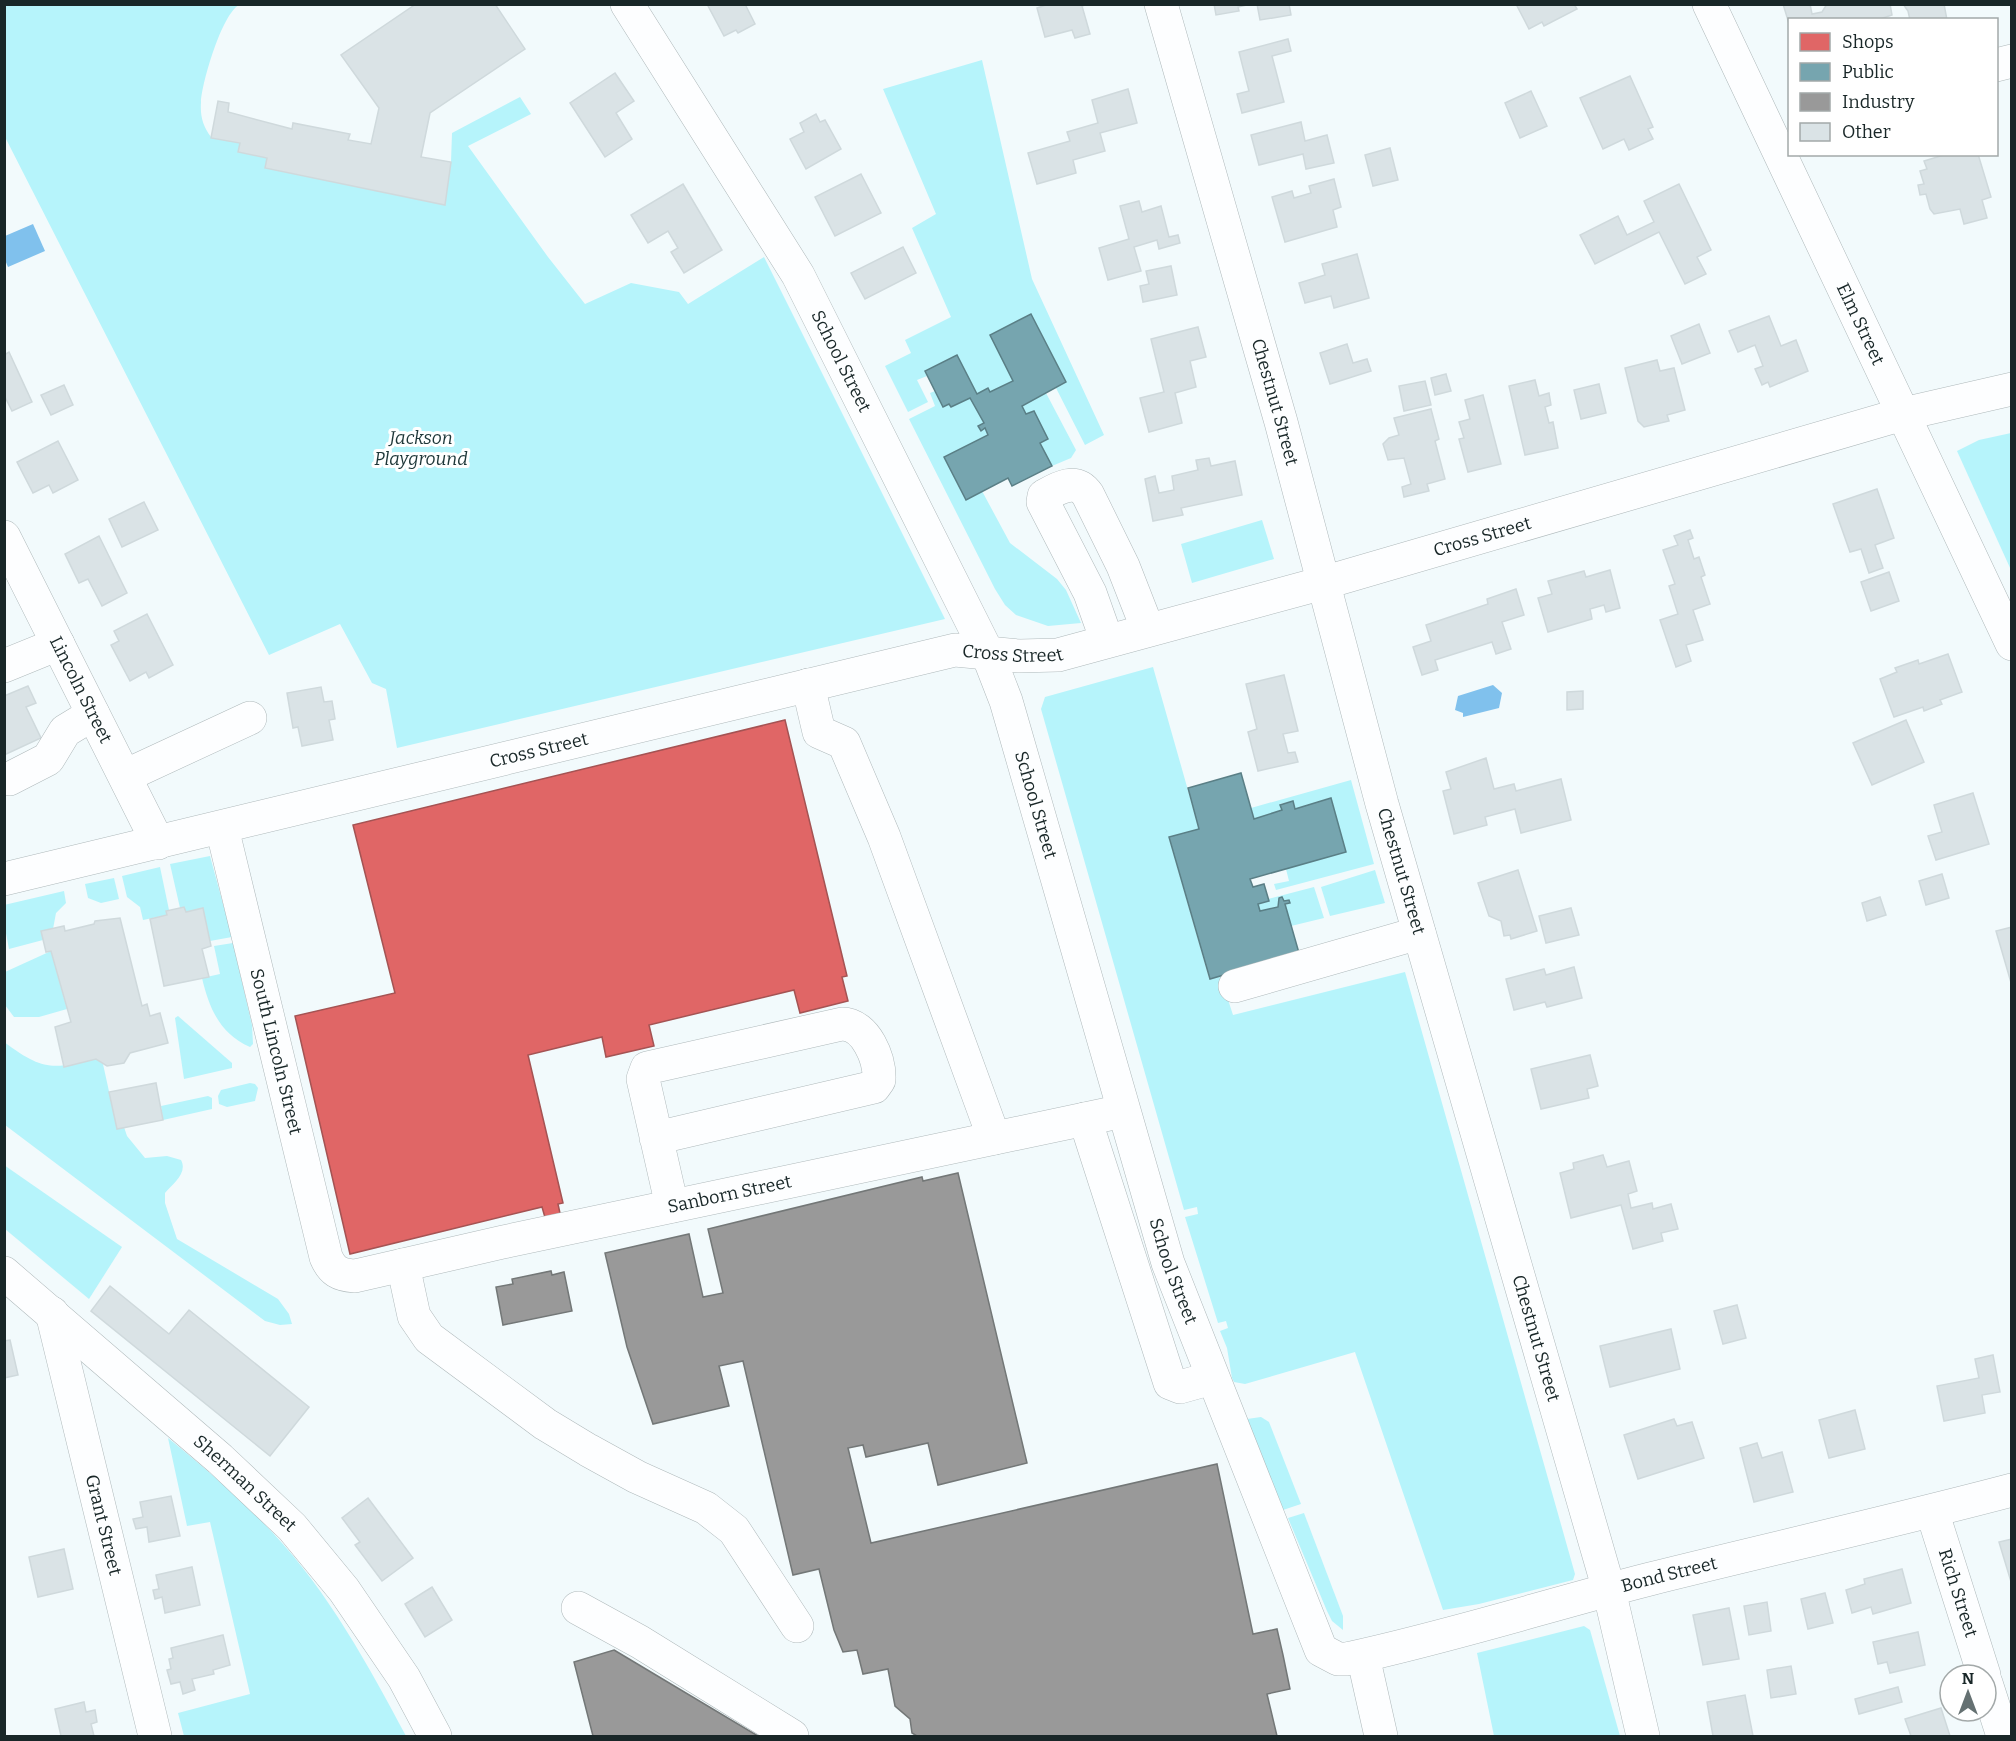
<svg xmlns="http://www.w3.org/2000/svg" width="2016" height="1741" font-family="Bitter,serif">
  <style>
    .green { fill: #b6f4fb }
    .water { fill: #80c1ed }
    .shops { fill: #e06666; stroke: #a45353; stroke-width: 1.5 }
    .public { fill: #76a5af; stroke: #5a7f86; stroke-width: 1.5 }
    .industry { fill: #999; stroke: #737777; stroke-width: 1.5 }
    .building { fill: #dae3e6; stroke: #cfd9dc; stroke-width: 1.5 }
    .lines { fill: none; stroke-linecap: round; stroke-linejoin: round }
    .minor-casing { stroke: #afb9bb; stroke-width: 34 }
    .minor { stroke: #fdfeff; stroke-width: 33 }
    .labels { text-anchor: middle; stroke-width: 6; stroke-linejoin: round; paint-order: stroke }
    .street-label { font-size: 18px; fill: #192728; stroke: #fff }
    .park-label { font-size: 18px; font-style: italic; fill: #1d3638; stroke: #fff }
  </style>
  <rect width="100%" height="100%" fill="#f2fafc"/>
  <g class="green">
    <path d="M 5,5 L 239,5 C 222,14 202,82 201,102 C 200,117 203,126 211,137 L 240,143 L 238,152 L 267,158 L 266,168 L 445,205 L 451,162 L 452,133 L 520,97 L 531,114 L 468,146 L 548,257 L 585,304 L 631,283 L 679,292 L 688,304 L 764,257 L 945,619 L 397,748 L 386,689 L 372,683 L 340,624 L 269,655 L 5,137 Z"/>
    <polygon points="982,60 1032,279 1104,435 1085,445 1056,388 1066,382 1031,314 990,335 1013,381 990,392 988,388 977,394 957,355 925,371 927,376 917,380 928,402 908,412 885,366 911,353 905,340 951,317 912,228 936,214 883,89"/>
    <polygon points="935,391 951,407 970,398 984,423 981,430 985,428 988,435 945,457 982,491 1010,543 1057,579 1066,590 1081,623 1048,626 1016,615 1005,605 995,589 909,419 935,406 930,393"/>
    <polygon points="1046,393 1076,450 1071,458 1052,466 1040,443 1048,439 1034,411 1026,414 1022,406"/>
    <polygon points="2011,433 2012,433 2011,570 1957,451 1979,440"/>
    <polygon points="1262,520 1274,559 1192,583 1181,544"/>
    <polygon points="1153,667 1199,829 1169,838 1209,978 1220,975 1233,1015 1405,972 1575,1574 1573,1580 1479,1604 1443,1610 1355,1352 1245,1384 1234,1382 1232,1378 1227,1348 1220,1331 1228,1328 1226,1321 1218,1323 1185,1217 1198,1214 1197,1207 1184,1210 1041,709 1045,697"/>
    <polygon points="1351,780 1374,864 1276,890 1274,884 1289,881 1286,869 1346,852 1330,798 1295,809 1293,801 1280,804 1282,810 1254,819 1251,808"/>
    <polygon points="210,856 232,937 210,941 203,908 186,912 184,907 180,908 170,864"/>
    <polygon points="160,867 169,910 166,911 167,915 143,920 140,907 127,897 122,876"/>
    <polygon points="1375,870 1385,903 1330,916 1321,887"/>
    <polygon points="114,878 119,899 101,903 88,898 85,884"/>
    <polygon points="1314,887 1324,918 1291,926 1285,904 1290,903 1289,900 1284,901 1282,897 1279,898 1278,907 1260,911 1258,904 1269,901 1268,899"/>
    <polygon points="64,891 66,903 56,913 53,929 41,931 43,940 9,949 5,928 4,905"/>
    <path d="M 233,943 L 252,1025 L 253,1044 L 250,1047 C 220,1034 209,1008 202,978 L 220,974 L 214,946 Z"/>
    <polygon points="51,951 67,1009 39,1017 14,1017 5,1005 5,972"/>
    <polygon points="178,1016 232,1063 232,1068 184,1079 175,1018"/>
    <path d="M 4,1042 C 42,1070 51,1070 96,1059 L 103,1064 L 117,1128 L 124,1127 L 127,1136 L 145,1158 L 167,1156 L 181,1160 C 188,1173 173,1184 165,1193 L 165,1203 L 177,1239 L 278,1299 L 289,1314 L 292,1324 L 280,1325 L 265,1321 L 5,1125 Z"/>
    <polygon points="250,1083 255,1084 258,1088 255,1101 227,1107 219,1104 218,1096 221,1090"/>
    <polygon points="208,1096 212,1098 212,1109 163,1120 161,1106"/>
    <polygon points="4,1165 122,1247 89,1299 5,1229"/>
    <polygon points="1261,1417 1269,1422 1301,1504 1283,1510 1247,1419"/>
    <path d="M 168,1438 C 205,1468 241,1499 273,1533 C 329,1593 368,1665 406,1736 L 184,1736 L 178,1713 L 250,1694 L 210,1522 L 187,1526 Z"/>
    <polygon points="1304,1513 1343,1616 1343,1630 1332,1621 1327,1611 1288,1518"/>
    <polygon points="1584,1626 1590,1630 1620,1736 1494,1736 1477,1653"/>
  </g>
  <g class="water">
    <polygon points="33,224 45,251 8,267 5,260 5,236"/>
    <polygon points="1493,685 1502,693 1499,708 1463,717 1463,713 1455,710 1458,696"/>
  </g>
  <polygon class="shops" points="785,720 847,976 842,977 848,1001 800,1013 794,990 649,1025 654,1046 606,1057 602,1037 528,1055 563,1203 558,1204 561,1218 546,1221 542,1207 350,1254 295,1016 395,993 353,825"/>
  <g class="public">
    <polygon points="1031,314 1066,382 1022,406 1026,414 1034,411 1048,439 1040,443 1052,466 1012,486 1008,478 966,500 944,457 988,435 985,428 981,431 978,426 984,423 970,398 951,407 949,404 943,407 925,371 957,355 977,394 988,388 990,392 1013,381 990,335"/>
    <polygon points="1241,773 1254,819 1282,810 1280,805 1293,801 1295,809 1331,798 1346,852 1250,879 1253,887 1264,884 1269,901 1258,904 1260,911 1278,907 1279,898 1282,897 1284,901 1289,900 1290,903 1285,904 1299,953 1210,979 1169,837 1199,829 1188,788"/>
  </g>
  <g class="industry">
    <polygon points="958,1173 1027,1463 938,1485 928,1443 866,1457 863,1445 848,1448 871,1543 1217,1464 1253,1634 1277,1629 1283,1655 1290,1689 1267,1694 1277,1736 917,1736 912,1733 910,1719 895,1706 888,1669 863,1674 857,1650 843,1652 834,1630 819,1569 793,1575 743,1361 719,1366 729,1406 653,1424 627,1347 605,1253 689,1234 703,1297 723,1293 708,1229 922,1177 923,1181"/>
    <polygon points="551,1271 552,1275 564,1272 572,1311 503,1325 496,1287 513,1284 512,1279"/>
    <polygon points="614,1650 758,1736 593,1736 574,1662"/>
  </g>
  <g class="building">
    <polygon points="416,4 495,4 525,49 430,113 421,157 451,162 445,205 265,168 267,158 238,152 240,143 211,138 218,101 229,103 228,112 292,129 293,123 350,134 348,140 371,144 379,108 341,55"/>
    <polygon points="707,4 749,4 746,6 755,24 738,33 736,30 724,36"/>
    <polygon points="1049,4 1088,4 1082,6 1090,34 1075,38 1072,30 1045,37 1037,8"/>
    <polygon points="1214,4 1251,4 1238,7 1239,11 1216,15"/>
    <polygon points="1257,4 1289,4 1291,15 1260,20"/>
    <polygon points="1516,4 1574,4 1577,9 1544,26 1542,22 1529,29"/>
    <polygon points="1783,4 1810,4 1812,14 1822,12 1827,4 1890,4 1892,15 1877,20 1790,20 1790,27"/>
    <polygon points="1903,4 1944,4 1947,20 1910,20 1908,11"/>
    <polygon points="1288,39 1291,51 1272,56 1284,102 1242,113 1237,94 1249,91 1239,52"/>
    <polygon points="615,73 634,101 616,113 632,139 605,157 570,103"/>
    <polygon points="1630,76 1653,127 1648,129 1653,139 1629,150 1624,139 1603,149 1580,98"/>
    <polygon points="1128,89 1137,123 1100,133 1105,151 1073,160 1076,173 1037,184 1028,153 1070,141 1067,132 1098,123 1092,100"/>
    <polygon points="1531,91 1547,126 1520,138 1505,103"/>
    <polygon points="816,114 820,122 825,120 841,149 806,169 790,139 804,132 800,123"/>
    <polygon points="1301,122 1305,141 1327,135 1334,163 1306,169 1303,154 1259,165 1251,135"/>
    <polygon points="1390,148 1398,180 1373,186 1365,155"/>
    <polygon points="1947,154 1978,154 1991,197 1982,200 1987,218 1964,224 1960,209 1934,214 1930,209 1926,194 1920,195 1918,185 1924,184 1920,171 1927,169 1924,161"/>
    <polygon points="861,174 881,213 835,236 815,197"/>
    <polygon points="1334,179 1341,207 1333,210 1337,227 1285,242 1272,197 1292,191 1294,198 1311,193 1309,186"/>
    <polygon points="683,184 722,250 684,273 671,252 678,248 668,231 648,243 631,215"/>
    <polygon points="1679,184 1711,250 1697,257 1706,274 1685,284 1659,232 1595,264 1580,235 1618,216 1627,235 1654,222 1644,201"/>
    <polygon points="1139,201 1142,212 1161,206 1169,237 1178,235 1180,243 1159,249 1157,240 1134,247 1141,271 1108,280 1099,248 1129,239 1120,206"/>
    <polygon points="903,247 916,273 865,299 851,273"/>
    <polygon points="1357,254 1369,298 1334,308 1331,296 1305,303 1299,283 1325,275 1322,264"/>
    <polygon points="1171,266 1177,295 1143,302 1140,286 1149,284 1146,271"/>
    <polygon points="1769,316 1781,346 1796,340 1808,371 1770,387 1768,382 1762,385 1755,369 1763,366 1755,345 1738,352 1729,331"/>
    <polygon points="1699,324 1710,353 1682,364 1671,336"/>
    <polygon points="1198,327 1206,357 1190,361 1196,387 1175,393 1182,423 1149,432 1140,398 1164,392 1151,339"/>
    <polygon points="1347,344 1353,363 1367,359 1371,371 1330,384 1320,353"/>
    <polygon points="9,352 32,402 12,411 4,395 4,355"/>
    <polygon points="1657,360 1660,371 1674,368 1685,410 1667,415 1669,421 1644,427 1638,421 1625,368"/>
    <polygon points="1446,374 1451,391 1435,395 1431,378"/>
    <polygon points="1535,380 1539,396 1549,393 1551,405 1545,407 1549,423 1553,422 1558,448 1525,455 1509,386"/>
    <polygon points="1425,381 1431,405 1404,411 1399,386"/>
    <polygon points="1599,384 1606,413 1581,419 1574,390"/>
    <polygon points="64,385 73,405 51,415 41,395"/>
    <polygon points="1483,395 1501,464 1468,472 1459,439 1464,438 1459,422 1470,419 1465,400"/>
    <polygon points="1431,409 1439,439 1435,441 1445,479 1427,484 1429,491 1404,497 1402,487 1411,484 1404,458 1388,460 1383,444 1389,438 1399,435 1394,418"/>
    <polygon points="58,441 78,480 53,493 49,485 33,493 17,462"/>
    <polygon points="1209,458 1211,466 1235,461 1242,495 1181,508 1183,515 1153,521 1145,479 1155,476 1159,493 1174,490 1172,476 1198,470 1196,460"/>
    <polygon points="1877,489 1894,538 1875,545 1883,568 1869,573 1861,549 1850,552 1833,504"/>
    <polygon points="144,502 158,530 122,547 109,519"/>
    <polygon points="1690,530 1693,538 1688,540 1694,559 1699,557 1705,575 1701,577 1710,604 1693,610 1703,640 1686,645 1691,661 1676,667 1660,620 1678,614 1669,586 1675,584 1663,550 1678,545 1674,536"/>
    <polygon points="99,536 127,593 102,606 88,579 79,583 65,554"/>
    <polygon points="1610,570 1620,608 1606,612 1604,605 1590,609 1592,619 1548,632 1538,598 1552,594 1548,581 1584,571 1586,577"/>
    <polygon points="1889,572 1899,601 1871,611 1861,582"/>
    <polygon points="1516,589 1524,615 1502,622 1511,649 1496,654 1492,642 1435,660 1438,670 1422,675 1413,647 1431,641 1426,625 1488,604 1487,599"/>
    <polygon points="147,614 173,665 149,678 146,672 130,681 111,645 119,641 114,631"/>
    <polygon points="1948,654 1962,692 1940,700 1942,704 1924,711 1923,707 1894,717 1880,679 1897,672 1895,668 1918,660 1919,664"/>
    <polygon points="1284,675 1298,731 1283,734 1288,753 1295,752 1298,762 1258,771 1248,732 1257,729 1246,684"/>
    <polygon points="28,686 36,703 26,707 41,738 4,755 4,696"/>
    <polygon points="321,687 324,702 332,701 335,719 329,720 333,740 302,746 298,727 293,728 287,693"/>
    <polygon points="1583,691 1583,709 1567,710 1567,692"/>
    <polygon points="1906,720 1924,762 1872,785 1853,743"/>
    <polygon points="1486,758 1494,789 1514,784 1516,791 1561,779 1571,820 1521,833 1515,809 1485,817 1487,825 1454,834 1443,791 1451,789 1446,772"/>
    <polygon points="1973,793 1989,844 1936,860 1928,836 1942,832 1934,805"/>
    <polygon points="1518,870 1537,931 1511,939 1510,935 1504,936 1501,921 1489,916 1478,883"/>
    <polygon points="1942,874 1949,898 1926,905 1919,881"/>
    <polygon points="1880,897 1886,915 1867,921 1862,903"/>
    <polygon points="184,907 186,912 203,908 211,946 202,949 209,977 164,986 150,919 167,915 166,911"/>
    <polygon points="1571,908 1579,935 1546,943 1539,916"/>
    <polygon points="120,918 142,1006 147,1004 150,1016 160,1013 168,1043 130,1053 124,1063 107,1066 96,1059 64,1067 55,1027 71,1022 51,951 46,952 41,931 64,926 65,931 94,924 95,921"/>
    <polygon points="2012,927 2012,986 1996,931"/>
    <polygon points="1574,967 1582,998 1547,1007 1545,1002 1514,1010 1506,979 1544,969 1546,975"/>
    <polygon points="1590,1055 1598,1086 1587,1089 1589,1098 1541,1109 1531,1069"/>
    <polygon points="156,1083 163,1120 117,1129 109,1092"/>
    <polygon points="1603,1155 1607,1167 1629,1161 1637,1191 1628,1194 1631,1208 1652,1203 1653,1209 1671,1204 1678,1229 1661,1233 1663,1241 1633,1249 1621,1205 1571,1218 1560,1173 1574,1169 1573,1163"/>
    <polygon points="110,1286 169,1334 189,1310 309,1407 270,1456 91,1311"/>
    <polygon points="1737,1305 1746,1338 1723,1344 1714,1311"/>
    <polygon points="1671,1329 1680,1369 1610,1387 1600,1346"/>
    <polygon points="10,1340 18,1375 4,1378 4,1341"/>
    <polygon points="1993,1355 2000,1392 1982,1395 1985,1413 1944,1421 1937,1386 1979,1378 1975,1359"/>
    <polygon points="1855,1410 1865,1449 1829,1458 1819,1420"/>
    <polygon points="1674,1419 1677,1426 1692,1422 1704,1458 1638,1479 1624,1435"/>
    <polygon points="1757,1443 1762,1458 1782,1452 1793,1492 1754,1502 1740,1448"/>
    <polygon points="171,1496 180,1536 149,1542 147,1527 136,1529 133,1519 143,1517 140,1502"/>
    <polygon points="368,1498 413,1558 382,1581 355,1545 360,1542 342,1518"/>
    <polygon points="2012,1539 2012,1585 1999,1542"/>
    <polygon points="64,1549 73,1589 38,1597 29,1557"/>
    <polygon points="192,1567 200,1605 165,1613 162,1597 155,1599 153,1590 159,1589 156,1575"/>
    <polygon points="1902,1569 1911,1603 1873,1614 1871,1607 1852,1613 1846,1590 1865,1584 1864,1579"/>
    <polygon points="432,1587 452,1620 425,1637 405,1604"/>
    <polygon points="1825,1593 1833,1623 1808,1629 1801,1599"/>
    <polygon points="1767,1602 1771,1631 1749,1635 1744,1606"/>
    <polygon points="1729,1608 1739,1659 1703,1665 1693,1615"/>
    <polygon points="1918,1632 1925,1665 1890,1673 1887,1662 1878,1664 1873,1642"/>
    <polygon points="223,1635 230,1665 213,1670 214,1674 192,1679 195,1690 183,1694 180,1682 171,1684 167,1670 171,1669 169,1659 173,1658 171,1648"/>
    <polygon points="1791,1666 1796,1694 1771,1698 1767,1670"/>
    <polygon points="1898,1687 1902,1702 1859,1714 1855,1699"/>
    <polygon points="1745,1695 1753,1736 1713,1736 1707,1702"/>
    <polygon points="84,1702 86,1712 95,1710 97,1722 91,1724 94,1736 61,1736 55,1709"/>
    <polygon points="1941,1708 1950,1736 1911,1736 1905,1719"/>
  </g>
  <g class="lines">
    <defs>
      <g id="minor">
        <path id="s1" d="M 627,4 L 798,275 L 987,652 L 1006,701 L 1168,1263 L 1321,1650 L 1338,1659 L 1346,1659 C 1449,1637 1548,1605 1650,1579 C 1770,1549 1891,1522 2012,1490"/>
        <path id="s2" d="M 1161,4 L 1281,422 L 1382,804 L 1609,1590 L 1643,1736"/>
        <path id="s3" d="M 1709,4 L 2012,644"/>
        <polyline points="1996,65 2012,61"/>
        <path id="s4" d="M 4,537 L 158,843"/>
        <path d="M 1107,641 L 1090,593 L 1043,502 L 1044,496 C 1058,488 1076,477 1088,495 L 1123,566 L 1148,630"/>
        <polyline points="4,666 58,644"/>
        <polyline points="808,685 819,732 844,743 884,837 994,1138"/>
        <polyline points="125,776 250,718"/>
        <polyline points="9,779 48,759 65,731 93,714"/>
        <path id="s5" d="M 222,828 L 326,1257 C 332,1271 339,1275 355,1276 L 503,1242 L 1123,1111"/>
        <path id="s6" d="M 4,879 L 955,650 L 1019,656 L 1058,655 L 1323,583 L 1903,414 L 2012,389"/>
        <polyline points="1235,986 1419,933"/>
        <polyline points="1085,1119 1170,1383 1180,1387 1212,1378"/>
        <path d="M 656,1138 L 874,1087 L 879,1080 C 880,1059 866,1024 842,1024 L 647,1068 L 643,1079 L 672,1206"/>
        <polyline points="403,1265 414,1316 429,1338 545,1424 588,1450 637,1477 706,1508 734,1530 797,1626"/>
        <path id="s7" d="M 4,1273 L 220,1459 L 292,1527 L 344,1590 L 404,1678 L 435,1736"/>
        <path id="s8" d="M 52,1313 L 155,1736"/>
        <path id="s9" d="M 1932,1511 L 1984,1675"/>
        <polyline points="578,1608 640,1642 792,1736"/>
        <polyline points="1363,1656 1381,1736"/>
        <polyline points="1986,1683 2003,1736"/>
      </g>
    </defs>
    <use href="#minor" class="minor-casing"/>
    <use href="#minor" class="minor"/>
  </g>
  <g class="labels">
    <g class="street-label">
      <text dy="6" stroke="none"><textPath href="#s3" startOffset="354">Elm Street</textPath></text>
      <text dy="6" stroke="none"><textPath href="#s1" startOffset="417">School Street</textPath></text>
      <text dy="6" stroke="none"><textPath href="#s2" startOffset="414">Chestnut Street</textPath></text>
      <text dy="6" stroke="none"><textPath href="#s6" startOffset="1522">Cross Street</textPath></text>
      <text dy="6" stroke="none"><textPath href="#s6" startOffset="1036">Cross Street</textPath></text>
      <text dy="6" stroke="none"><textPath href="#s4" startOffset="171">Lincoln Street</textPath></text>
      <text dy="6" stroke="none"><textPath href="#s6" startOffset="550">Cross Street</textPath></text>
      <text dy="6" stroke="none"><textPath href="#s1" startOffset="903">School Street</textPath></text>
      <text dy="6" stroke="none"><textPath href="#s2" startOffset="900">Chestnut Street</textPath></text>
      <text dy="6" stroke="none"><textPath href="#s5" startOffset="230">South Lincoln Street</textPath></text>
      <text dy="6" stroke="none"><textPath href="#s5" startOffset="862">Sanborn Street</textPath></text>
      <text dy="6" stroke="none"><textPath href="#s1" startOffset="1389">School Street</textPath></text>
      <text dy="6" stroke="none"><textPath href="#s2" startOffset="1386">Chestnut Street</textPath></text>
      <text dy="6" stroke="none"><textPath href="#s7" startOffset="320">Sherman Street</textPath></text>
      <text dy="6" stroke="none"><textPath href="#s8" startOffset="218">Grant Street</textPath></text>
      <text dy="6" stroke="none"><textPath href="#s1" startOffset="2157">Bond Street</textPath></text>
      <text dy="6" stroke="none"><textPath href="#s9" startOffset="86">Rich Street</textPath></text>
    </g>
    <g class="park-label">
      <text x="421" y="444">Jackson<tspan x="421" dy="21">Playground</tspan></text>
    </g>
  </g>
  <rect width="2016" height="1741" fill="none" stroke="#192728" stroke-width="12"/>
  <rect x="1788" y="18" width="210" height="138" fill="#ffffff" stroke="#a3a9a9" stroke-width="1.5"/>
  <rect x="1800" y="33" width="30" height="18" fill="#e06666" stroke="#a3a9a9" stroke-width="1.5"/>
  <text x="1842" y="48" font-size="18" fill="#192728">Shops</text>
  <rect x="1800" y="63" width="30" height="18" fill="#76a5af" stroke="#a3a9a9" stroke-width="1.5"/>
  <text x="1842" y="78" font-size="18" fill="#192728">Public</text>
  <rect x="1800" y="93" width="30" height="18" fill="#999999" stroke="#a3a9a9" stroke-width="1.5"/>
  <text x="1842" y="108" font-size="18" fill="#192728">Industry</text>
  <rect x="1800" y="123" width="30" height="18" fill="#dae3e6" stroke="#a3a9a9" stroke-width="1.5"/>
  <text x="1842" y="138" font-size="18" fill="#192728">Other</text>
  <g transform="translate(1968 1693)"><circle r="28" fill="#ffffff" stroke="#a3a9a9" stroke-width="1.5"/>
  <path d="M0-4.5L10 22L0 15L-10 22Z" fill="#657172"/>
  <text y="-9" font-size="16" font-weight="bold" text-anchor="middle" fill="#192728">N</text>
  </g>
</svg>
